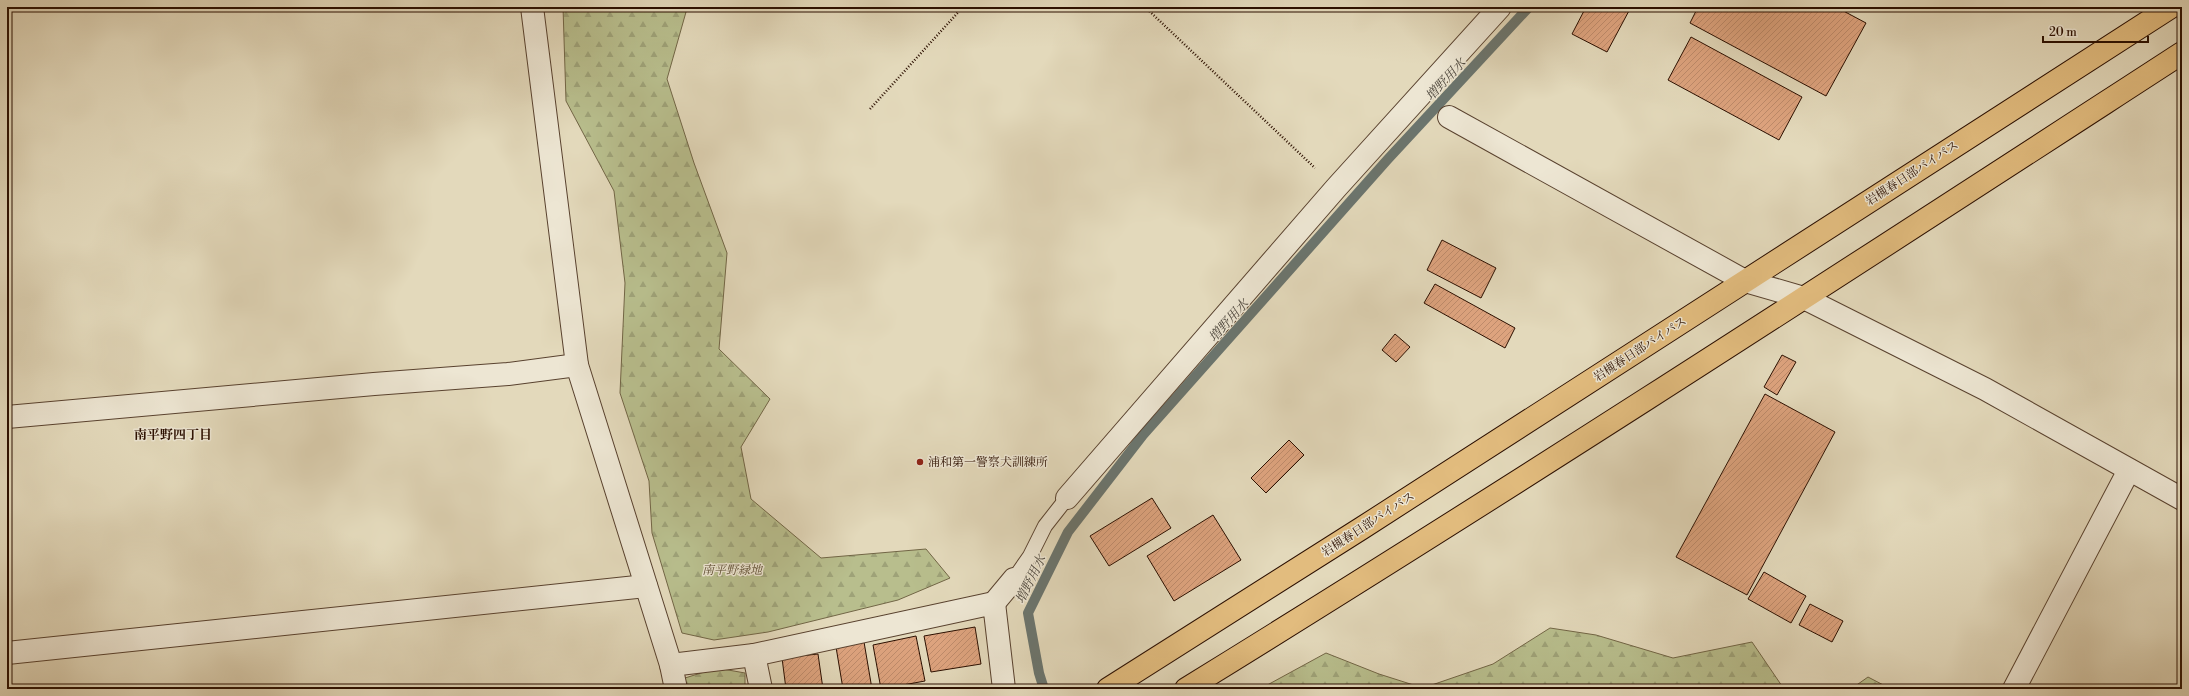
<svg xmlns="http://www.w3.org/2000/svg" width="2189" height="696" font-family="'Libre Bodoni','Noto Serif JP',serif">
  <style>
    .forest { fill: url(#forest-firs); stroke: #726646 }
    .lines { fill: none; stroke-linecap: round; stroke-linejoin: round }
    .stream { stroke: #6b756e; stroke-width: 10 }
    .building { fill: url(#building-hatch); stroke: #2b0f00 }
    .lane-casing { stroke: #59422f; stroke-width: 16 }
    .street-casing { stroke: #59422f; stroke-width: 24 }
    .highway-casing { stroke: #2b0f00; stroke-width: 24 }
    .path { stroke: #2b0f00; stroke-width: 2.5; stroke-dasharray: 1 2; stroke-linecap: butt }
    .lane { stroke: #ede6d3; stroke-width: 14 }
    .street { stroke: #ede6d3; stroke-width: 22 }
    .highway { stroke: #e2bc7e; stroke-width: 22 }
    .poi-dot { fill: #8f2418; stroke: #ede6d3; stroke-width: 1.5 }
    .labels { text-anchor: middle; stroke-width: 3; stroke-linejoin: round; paint-order: stroke }
    .street-label { font-size: 12px; fill: #2b0f00; stroke: #ede6d3 }
    .poi-label { font-size: 12px; fill: #2b0f00; stroke: #ede6d3; text-anchor: start }
    .park-label { font-size: 12px; font-style: italic; fill: #5c4c31; stroke: #ede6d3 }
    .water-label { font-size: 13px; font-style: italic; fill: #504a40; stroke: #ede6d3 }
    .neighbourhood-label { font-size: 13px; font-weight: bold; fill: #2b0f00; stroke: #ede6d3 }
  </style>
  <defs>
    <pattern id="forest-firs" width="22" height="20" patternUnits="userSpaceOnUse"><rect width="22" height="20" fill="#b8be8d"/><path d="M5 1l3.5 6h-7zM16 11l3.5 6h-7z" fill="#9ea278"/></pattern>
    <pattern id="building-hatch" width="6" height="6" patternUnits="userSpaceOnUse"><rect width="6" height="6" fill="#dda37e"/><path d="M-1 1l2-2M0 6l6-6M5 7l2-2" fill="none" stroke="#be8b6b"/></pattern>
  </defs>
  <rect width="100%" height="100%" fill="#e3d9bb"/>
  <filter id="stains"><feTurbulence type="fractalNoise" baseFrequency=".005" numOctaves="4"/><feColorMatrix values="0 0 0 0 .2 0 0 0 0 .09 0 0 0 0 .02 0 0 0 .5 -.17"/></filter>
  <radialGradient id="worn" r=".72"><stop offset=".6" stop-color="#630" stop-opacity="0"/><stop offset="1" stop-color="#630" stop-opacity=".3"/></radialGradient>
  <g class="forest">
    <polygon points="563,7 682,7 686,12 667,79 694,163 727,253 719,349 770,399 741,447 751,499 821,558 926,549 950,578 898,600 768,632 714,640 682,633 652,533 649,481 620,393 625,283 614,191 566,101"/>
    <polygon points="1550,628 1596,635 1673,658 1752,642 1784,689 1260,689 1326,653 1379,674 1423,688 1493,664"/>
    <polygon points="717,668 745,673 745,689 685,689 685,678"/>
    <polygon points="1868,677 1891,689 1851,689"/>
  </g>
  <g class="lines">
    <polyline class="stream" points="1044,689 1039,673 1028,613 1068,532 1143,435 1388,159 1529,7"/>
  </g>
  <g class="building">
    <polygon points="1586,7 1631,7 1607,52 1572,34"/>
    <polygon points="1698,7 1836,7 1866,23 1826,96 1690,23"/>
    <polygon points="1691,37 1802,97 1779,140 1668,80"/>
    <polygon points="1442,240 1496,268 1481,298 1427,270"/>
    <polygon points="1435,284 1515,328 1505,348 1424,303"/>
    <polygon points="1395,334 1410,347 1396,362 1382,350"/>
    <polygon points="1782,355 1796,362 1777,395 1764,387"/>
    <polygon points="1765,394 1835,432 1747,595 1676,557"/>
    <polygon points="1289,440 1304,455 1266,493 1251,478"/>
    <polygon points="1152,498 1171,528 1109,566 1090,536"/>
    <polygon points="1213,515 1241,560 1174,601 1147,556"/>
    <polygon points="1764,572 1806,596 1791,623 1748,599"/>
    <polygon points="1810,604 1843,621 1832,642 1799,625"/>
    <polygon points="975,627 981,664 931,672 924,636"/>
    <polygon points="863,636 872,689 843,689 835,641"/>
    <polygon points="916,636 925,681 881,689 873,645"/>
    <polygon points="818,654 823,689 786,689 782,658"/>
  </g>
  <g class="lines">
    <defs>
      <polyline id="lane" points="1014,579 1030,556 1045,526 1067,498"/>
      <g id="street">
        <polyline points="532,7 577,365 671,665 676,689"/>
        <polyline points="1449,117 1745,281 1804,298 1985,389 2182,499"/>
        <polyline points="7,417 374,384 508,374 577,365"/>
        <polyline points="1067,498 1336,188 1500,7"/>
        <polyline points="994,603 1014,579"/>
        <polyline points="7,653 646,586"/>
        <polyline points="754,655 761,689"/>
        <polyline points="671,665 754,655 994,603 1004,689"/>
        <polyline points="2014,689 2129,470"/>
      </g>
      <g id="highway">
        <polyline points="1108,689 1362,528 2171,7"/>
        <path d="M 1186,689 C 1522,482 1852,267 2182,53"/>
      </g>
    </defs>
    <use href="#lane" class="lane-casing"/>
    <use href="#street" class="street-casing"/>
    <use href="#highway" class="highway-casing"/>
    <g class="path">
      <polyline points="1145,7 1315,168"/>
      <polyline points="870,109 963,7"/>
    </g>
    <use href="#lane" class="lane"/>
    <use href="#street" class="street"/>
    <use href="#highway" class="highway"/>
  </g>
  <circle class="poi-dot" cx="920" cy="462" r="4"/>
  <g class="labels">
    <g class="street-label">
      <text transform="translate(1912 173) rotate(-33)" y="4">岩槻春日部バイパス</text>
      <text transform="translate(1640 349) rotate(-33)" y="4">岩槻春日部バイパス</text>
      <text transform="translate(1368 524) rotate(-33)" y="4">岩槻春日部バイパス</text>
    </g>
    <g class="poi-label">
      <text x="928" y="466">浦和第一警察犬訓練所</text>
    </g>
    <g class="park-label">
      <text x="732" y="574">南平野緑地</text>
    </g>
    <g class="water-label">
      <text transform="translate(1445 79) rotate(-47)" y="5">増野用水</text>
      <text transform="translate(1228 320) rotate(-48)" y="5">増野用水</text>
      <text transform="translate(1030 579) rotate(-64)" y="5">増野用水</text>
    </g>
    <g class="neighbourhood-label">
      <text x="173" y="439">南平野四丁目</text>
    </g>
  </g>
  <rect width="2189" height="696" fill="none" stroke="#e3d9bb" stroke-width="24"/>
  <rect x="8" y="8" width="2173" height="680" fill="none" stroke="#2b0f00" stroke-width="2"/>
  <rect x="12" y="12" width="2165" height="672" fill="none" stroke="#2b0f00"/>
  <path d="M2043 36v6h105v-6" fill="none" stroke="#2b0f00" stroke-width="2"/>
  <text x="2049" y="36" font-size="12" fill="#2b0f00" stroke="#ede6d3" stroke-width="3" paint-order="stroke">20 m</text>
  <rect width="100%" height="100%" filter="url(#stains)"/>
  <rect width="100%" height="100%" fill="url(#worn)"/>
</svg>
